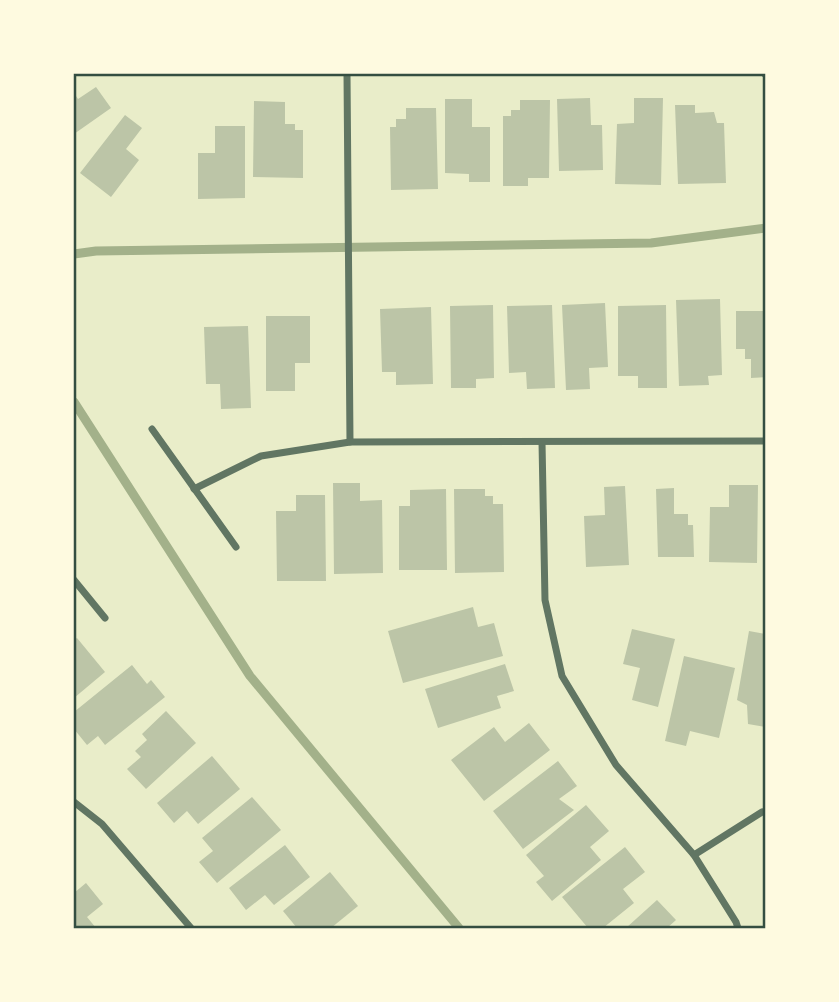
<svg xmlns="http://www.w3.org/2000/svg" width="839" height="1002" font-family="'Fira Sans Condensed',sans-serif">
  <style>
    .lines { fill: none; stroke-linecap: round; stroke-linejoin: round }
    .stream { stroke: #a3b18a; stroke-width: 9 }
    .building { fill: #bcc5a7 }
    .minor { stroke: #617663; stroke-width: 7 }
    .neatline { fill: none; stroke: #344e41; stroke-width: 2.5 }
  </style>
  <rect width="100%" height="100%" fill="#e9edc9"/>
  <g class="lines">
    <g class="stream">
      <polyline points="74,254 96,251 651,243 766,228"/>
      <polyline points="74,402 250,676 459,928"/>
    </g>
  </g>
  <g class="building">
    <polygon points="96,87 111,108 74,134 74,93 78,99"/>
    <polygon points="590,98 591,125 602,125 603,170 559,171 557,99"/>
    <polygon points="634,98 663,98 661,185 615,184 617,124 634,123"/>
    <polygon points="445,99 472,99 472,127 490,127 490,182 469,182 469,174 445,173"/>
    <polygon points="520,100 550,100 549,178 528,178 528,186 503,186 503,116 511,116 511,110 520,110"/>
    <polygon points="254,101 285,102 285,124 295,124 295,130 303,130 303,178 253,177"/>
    <polygon points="675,105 695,105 695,113 714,112 717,123 724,123 726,183 678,184"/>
    <polygon points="406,108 436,108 438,189 391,190 390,127 396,127 396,119 406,119"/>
    <polygon points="125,115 142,128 126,149 139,160 111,197 80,173"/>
    <polygon points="215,126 245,126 245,198 198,199 198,153 215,153"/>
    <polygon points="720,299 722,375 708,376 709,385 679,386 676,300"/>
    <polygon points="605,303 608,367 589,368 590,389 566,390 562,305"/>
    <polygon points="493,305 494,378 476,379 476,388 451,388 450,306"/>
    <polygon points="552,305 555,388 527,389 526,372 509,373 507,306"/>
    <polygon points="666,305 667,388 638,388 638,376 618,376 618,306"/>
    <polygon points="431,307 433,384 396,385 396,372 382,372 380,309"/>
    <polygon points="736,311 766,311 766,377 751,378 751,359 745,359 745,349 736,349"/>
    <polygon points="266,316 310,316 310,363 295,363 295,391 266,391"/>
    <polygon points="248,326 251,408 221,409 220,384 206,384 204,327"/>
    <polygon points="333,483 360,483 360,501 382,500 383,573 334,574"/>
    <polygon points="729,485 758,485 757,563 709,562 710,507 729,507"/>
    <polygon points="625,486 629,565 586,567 584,516 605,515 604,487"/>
    <polygon points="674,488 674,514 688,514 688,525 693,525 694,557 658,557 656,489"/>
    <polygon points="446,489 447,570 399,570 399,506 410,506 410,490"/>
    <polygon points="454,489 485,489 485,496 493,496 493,504 503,504 504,572 455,573"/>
    <polygon points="296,495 325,495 326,581 277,581 276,511 296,511"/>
    <polygon points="473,607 478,627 494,623 503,656 403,683 388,631"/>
    <polygon points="632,629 675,639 658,707 632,700 640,668 623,664"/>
    <polygon points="749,631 766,634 766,727 748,724 747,705 737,700"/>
    <polygon points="77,638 105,672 74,698 74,640"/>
    <polygon points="684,656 735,668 719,738 690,731 686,746 665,741"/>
    <polygon points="505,664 514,691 497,696 501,708 438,728 425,689"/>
    <polygon points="132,665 147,684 151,680 165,697 105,745 98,736 87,745 74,729 74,712"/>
    <polygon points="166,711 196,743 146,789 127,769 141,757 135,751 147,740 142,734"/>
    <polygon points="529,723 550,750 484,801 451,760 494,727 505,742"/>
    <polygon points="212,756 240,789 198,824 187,811 174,823 157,803"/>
    <polygon points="558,761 577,786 559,799 574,810 523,849 493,811"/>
    <polygon points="252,797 281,830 217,883 199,862 213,851 202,838"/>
    <polygon points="586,805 609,831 590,847 601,860 552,901 536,882 544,876 526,855"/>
    <polygon points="285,845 310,877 274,905 265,895 246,910 229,888"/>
    <polygon points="625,847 645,872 623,889 634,903 603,928 588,928 562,897"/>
    <polygon points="330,872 358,906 331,928 297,928 283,911"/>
    <polygon points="86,883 103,904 87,917 96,928 74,928 74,893"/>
    <polygon points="657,900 676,920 667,928 626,928"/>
  </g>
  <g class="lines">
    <g class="minor">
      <polyline points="347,74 350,442"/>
      <polyline points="765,74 766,74"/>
      <polyline points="152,429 236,547"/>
      <polyline points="542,442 545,600 562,676 616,765 694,855 736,922 738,928"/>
      <polyline points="194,489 261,456 350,442 766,441"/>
      <polyline points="74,580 105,618"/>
      <polyline points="74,802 102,824 191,928"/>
      <polyline points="694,855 762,812"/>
    </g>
  </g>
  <rect width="839" height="1002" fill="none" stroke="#fefae0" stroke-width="150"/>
  <rect x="75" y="75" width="689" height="852" class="neatline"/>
</svg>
